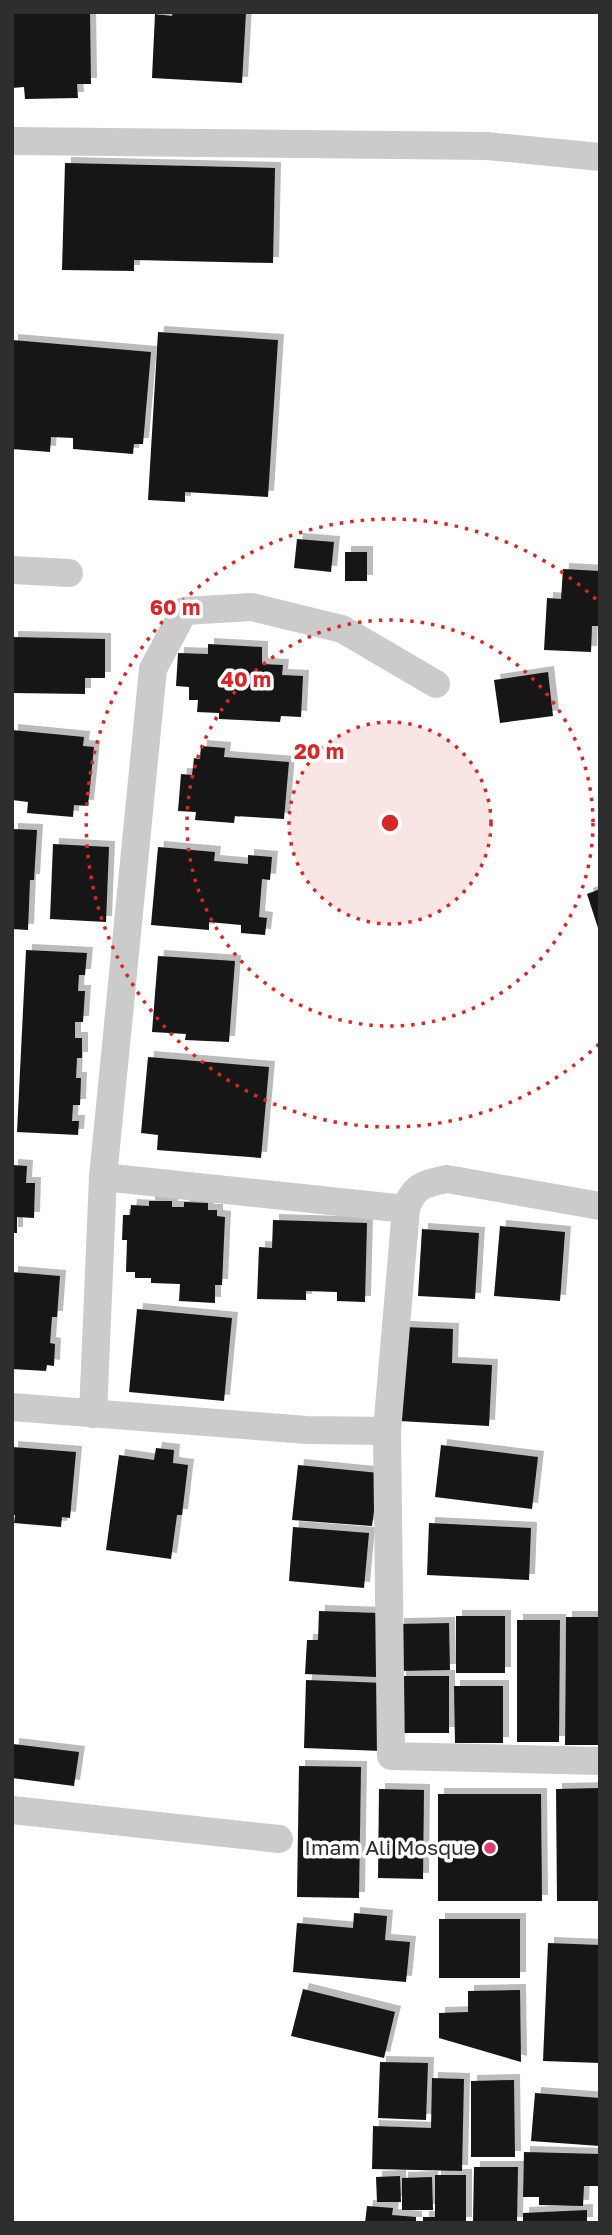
<svg xmlns="http://www.w3.org/2000/svg" width="612" height="2235" font-family="'Golos Text',sans-serif">
  <style>
    .building { fill: #151515; filter: url(#shadow) }
    .lines { fill: none; stroke-linecap: round; stroke-linejoin: round }
    .minor { stroke: #cbcbcb; stroke-width: 28 }
    .ring { fill: none; stroke: #d62828; stroke-width: 3.5; stroke-dasharray: 3.5 7 }
    .poi-dot { fill: #d83d71; stroke: #fff; stroke-width: 2.5 }
    .labels { text-anchor: middle; stroke-width: 7; stroke-linejoin: round; paint-order: stroke }
    .poi-label { font-size: 21px; fill: #2e2e2e; stroke: #fff; text-anchor: end }
    .centre { fill: #d62828; stroke: #fff; stroke-width: 3.5 }
    .ring-label { font-size: 21px; text-anchor: middle; font-weight: bold; fill: #d62828; stroke: #fff; stroke-width: 7; stroke-linejoin: round; paint-order: stroke }
  </style>
  <defs>
    <filter id="shadow"><feDropShadow dx="6" dy="-6" stdDeviation="0" flood-color="#0004"/></filter>
  </defs>
  <rect width="100%" height="100%" fill="#fff"/>
  <g class="building">
    <polygon points="90,12 91,84 77,84 78,98 25,99 24,87 12,88 12,13"/>
    <polygon points="173,12 246,12 242,83 152,78 155,14 172,16"/>
    <polygon points="65,163 275,168 273,263 134,260 134,271 62,270"/>
    <polygon points="158,332 278,340 268,497 185,492 185,502 148,500"/>
    <polygon points="12,340 151,352 143,444 134,444 133,454 73,449 73,438 51,437 50,452 12,449"/>
    <polygon points="297,539 334,542 331,572 294,568"/>
    <rect x="345" y="552" width="22" height="29"/>
    <polygon points="563,569 600,571 600,626 592,626 591,652 544,650 547,598 561,599"/>
    <polygon points="12,637 105,639 105,678 85,678 85,694 12,693"/>
    <polygon points="208,644 262,647 262,664 283,665 282,675 303,676 301,717 281,716 280,722 219,719 219,713 197,712 198,700 189,700 189,687 176,686 178,653 208,654"/>
    <polygon points="548,672 553,716 500,723 494,680"/>
    <polygon points="12,730 84,737 83,746 94,747 88,806 74,805 73,817 27,813 28,802 12,800"/>
    <polygon points="201,746 225,748 224,757 289,762 284,819 235,816 234,823 195,820 196,812 178,811 181,774 192,775 194,758 200,759"/>
    <polygon points="12,829 37,830 34,880 30,880 28,930 12,929"/>
    <polygon points="53,844 109,847 106,922 50,919"/>
    <polygon points="158,847 215,852 214,861 248,864 248,855 272,857 270,880 262,879 259,917 267,918 265,935 241,933 241,925 209,922 209,930 151,925"/>
    <polygon points="600,889 600,931 599,931 587,894"/>
    <polygon points="26,950 87,953 85,975 79,975 78,991 85,991 83,1022 75,1022 75,1038 82,1038 82,1058 77,1058 76,1078 81,1078 80,1105 73,1105 72,1121 79,1121 78,1135 17,1132"/>
    <polygon points="158,956 235,961 229,1042 185,1040 186,1034 152,1032"/>
    <polygon points="148,1057 269,1067 261,1158 157,1150 158,1135 141,1133"/>
    <polygon points="12,1165 27,1166 26,1183 35,1183 34,1218 17,1217 17,1233 12,1233"/>
    <polygon points="149,1201 172,1201 172,1207 184,1207 184,1202 208,1203 208,1210 217,1210 217,1216 225,1217 222,1285 215,1285 215,1303 179,1301 180,1284 151,1283 151,1278 135,1278 135,1272 126,1272 127,1240 122,1240 123,1215 130,1215 131,1205 149,1206"/>
    <polygon points="273,1220 367,1223 365,1302 337,1301 337,1292 306,1291 306,1300 257,1299 259,1247 272,1248"/>
    <polygon points="500,1226 565,1232 560,1301 494,1296"/>
    <polygon points="422,1229 479,1233 475,1299 418,1296"/>
    <polygon points="12,1272 60,1276 57,1317 52,1317 50,1343 55,1344 54,1366 47,1365 46,1371 12,1369"/>
    <polygon points="137,1309 232,1318 224,1401 129,1392"/>
    <polygon points="404,1327 453,1329 452,1363 492,1365 489,1426 399,1421"/>
    <polygon points="441,1445 538,1457 532,1509 435,1497"/>
    <polygon points="12,1447 76,1452 70,1518 62,1517 61,1527 14,1523 15,1515 12,1515"/>
    <polygon points="156,1448 174,1450 173,1463 188,1465 182,1515 177,1515 171,1559 106,1550 119,1455 154,1460"/>
    <polygon points="298,1465 379,1473 372,1526 292,1520"/>
    <polygon points="429,1523 531,1528 529,1580 427,1575"/>
    <polygon points="293,1527 369,1533 364,1588 289,1581"/>
    <polygon points="319,1611 378,1613 376,1677 305,1674 307,1640 318,1640"/>
    <rect x="456" y="1616" width="49" height="57"/>
    <polygon points="566,1617 600,1617 600,1745 565,1745"/>
    <polygon points="517,1620 560,1620 559,1742 517,1742"/>
    <polygon points="449,1623 450,1670 398,1671 398,1624"/>
    <rect x="400" y="1676" width="49" height="57"/>
    <polygon points="306,1680 385,1683 382,1751 304,1748"/>
    <polygon points="454,1686 503,1686 503,1743 455,1743"/>
    <polygon points="13,1744 79,1752 74,1786 12,1778"/>
    <polygon points="299,1766 361,1767 359,1898 297,1897"/>
    <polygon points="600,1788 600,1901 557,1901 556,1789"/>
    <polygon points="379,1789 424,1790 423,1879 378,1878"/>
    <polygon points="438,1794 541,1794 542,1901 438,1901"/>
    <polygon points="354,1913 387,1916 385,1940 410,1942 406,1982 293,1972 297,1923 353,1928"/>
    <rect x="439" y="1919" width="81" height="59"/>
    <polygon points="548,1943 600,1945 600,2063 543,2061"/>
    <polygon points="303,1989 395,2012 384,2058 291,2036"/>
    <polygon points="520,1990 521,2062 439,2038 439,2013 468,2012 468,1991"/>
    <polygon points="380,2062 428,2063 426,2120 378,2118"/>
    <polygon points="432,2078 464,2079 462,2171 372,2169 373,2126 431,2128"/>
    <polygon points="514,2080 515,2157 471,2157 471,2081"/>
    <polygon points="535,2093 600,2098 600,2146 531,2141"/>
    <polygon points="524,2152 600,2154 600,2186 584,2186 583,2206 539,2205 539,2197 523,2197"/>
    <polygon points="474,2167 518,2167 517,2223 473,2223"/>
    <polygon points="435,2175 466,2175 466,2223 423,2223 423,2217 435,2217"/>
    <polygon points="400,2176 401,2202 377,2202 376,2177"/>
    <polygon points="432,2177 433,2210 402,2210 402,2178"/>
    <polygon points="367,2206 393,2208 392,2215 416,2217 416,2223 365,2223"/>
    <polygon points="587,2210 587,2223 523,2223 523,2213"/>
  </g>
  <g class="lines">
    <g class="minor">
      <polyline points="12,141 487,146 600,157"/>
      <polyline points="12,570 69,573"/>
      <polyline points="103,1177 406,1209"/>
      <path d="M 12,1407 L 307,1430 L 387,1431 L 406,1209 C 413,1186 425,1183 447,1179 L 600,1206"/>
      <polyline points="93,1414 103,1177 153,669 184,611 252,607 342,629 436,684"/>
      <polyline points="387,1431 391,1756 600,1761"/>
      <polyline points="12,1810 279,1839"/>
    </g>
  </g>
  <circle cx="390" cy="823" r="101" fill="#d62828" fill-opacity=".12"/>
  <g class="ring">
    <circle cx="390" cy="823" r="101"/>
    <circle cx="390" cy="823" r="203"/>
    <path d="M599 1044A304 304 0 1 1 599 602"/>
  </g>
  <circle class="poi-dot" cx="490" cy="1848" r="7"/>
  <g class="labels">
    <g class="poi-label">
      <text x="476" y="1855">Imam Ali Mosque</text>
    </g>
  </g>
  <circle cx="390" cy="823" r="10" class="centre"/>
  <g class="ring-label">
    <text x="175" y="615">60 m</text>
    <text x="246" y="687">40 m</text>
    <text x="319" y="759">20 m</text>
  </g>
  <rect width="612" height="2235" fill="none" stroke="#2e2e2e" stroke-width="28"/>
</svg>
